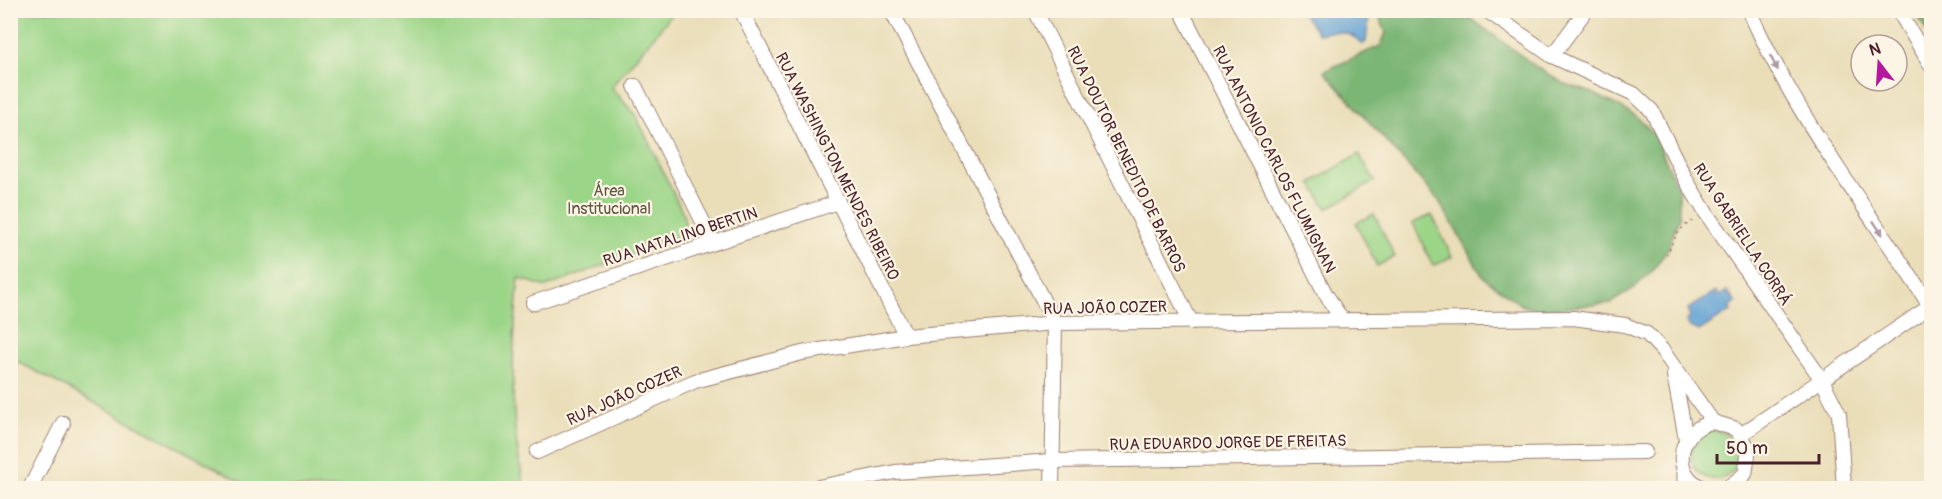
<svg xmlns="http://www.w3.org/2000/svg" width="1942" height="499" font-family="Pangolin,sans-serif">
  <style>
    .green { fill: #9bd588; stroke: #727a5a; stroke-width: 1.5 }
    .forest { fill: #7cb674; stroke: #636a50; stroke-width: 1.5 }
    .water { fill: #62a1d4; stroke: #566080; stroke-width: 1.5 }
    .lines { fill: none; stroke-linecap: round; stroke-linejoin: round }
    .lane-casing { stroke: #9a7e72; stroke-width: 9 }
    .street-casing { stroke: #9a7e72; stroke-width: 16 }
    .path { stroke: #9a7e72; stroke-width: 2; stroke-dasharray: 1.5 4.5; stroke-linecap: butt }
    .lane { stroke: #fff; stroke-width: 7 }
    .street { stroke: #fff; stroke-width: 14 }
    .oneway { fill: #ae9aa0 }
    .labels { text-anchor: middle; stroke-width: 4.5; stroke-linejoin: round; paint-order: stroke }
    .street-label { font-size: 16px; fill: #4a1f2b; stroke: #fcf5e5 }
    .park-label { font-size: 16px; fill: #625647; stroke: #fcf5e5 }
  </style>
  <rect width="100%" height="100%" fill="#fcf5e5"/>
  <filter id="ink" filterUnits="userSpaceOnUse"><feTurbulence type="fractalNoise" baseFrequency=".0167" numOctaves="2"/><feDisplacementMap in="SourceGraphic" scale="12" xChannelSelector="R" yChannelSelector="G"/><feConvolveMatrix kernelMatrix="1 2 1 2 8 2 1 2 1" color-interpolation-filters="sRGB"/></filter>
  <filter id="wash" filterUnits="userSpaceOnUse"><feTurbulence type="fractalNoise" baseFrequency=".008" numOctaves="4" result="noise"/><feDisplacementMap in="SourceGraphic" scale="24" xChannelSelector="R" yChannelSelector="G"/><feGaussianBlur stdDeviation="1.35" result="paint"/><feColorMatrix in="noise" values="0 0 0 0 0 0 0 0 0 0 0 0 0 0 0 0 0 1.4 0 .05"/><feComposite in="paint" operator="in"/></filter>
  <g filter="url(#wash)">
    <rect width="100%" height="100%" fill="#eadeb9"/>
    <g class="green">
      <path d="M 10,11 L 675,11 L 611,87 L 636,116 L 683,213 L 686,230 L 678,237 L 546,287 L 519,278 C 512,347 508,421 525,488 L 253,488 L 11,358 Z"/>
      <polygon points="1359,154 1375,181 1327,209 1311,183"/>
      <polygon points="1374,214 1395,257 1377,266 1356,223"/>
      <polygon points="1432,215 1452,257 1433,266 1413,223"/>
      <circle cx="1715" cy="455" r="24"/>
    </g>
    <g class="forest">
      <polygon points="1377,11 1461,11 1538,68 1563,83 1593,93 1635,115 1654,134 1679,191 1679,218 1668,249 1653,270 1634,288 1611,303 1538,310 1521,305 1483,277 1439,201 1324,71 1380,46 1386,33"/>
      <polygon points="1915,11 1931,11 1931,39"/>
    </g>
    <g class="water">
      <path d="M 1301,11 L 1365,11 L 1369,19 L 1366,42 L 1362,44 C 1351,31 1334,30 1318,34 Z"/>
      <polygon points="1716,291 1719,296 1727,291 1736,303 1729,306 1731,311 1699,331 1690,327 1686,321 1690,316 1688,309"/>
    </g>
  </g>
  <g filter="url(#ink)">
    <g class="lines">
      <defs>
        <polyline id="lane" points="1681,488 1681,471"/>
        <g id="street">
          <polyline points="741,10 906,336"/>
          <polyline points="891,10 1055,323 1052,488"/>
          <polyline points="1035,10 1191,322"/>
          <polyline points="1181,10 1325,293 1342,320"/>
          <polyline points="1486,10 1552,56 1634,94 1652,111 1686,180 1706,213 1822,380 1839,414 1844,488"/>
          <path d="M 1749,10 C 1796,118 1869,211 1932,309"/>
          <polyline points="1898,10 1932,67"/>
          <polyline points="1552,56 1586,10"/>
          <polyline points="635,86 713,242"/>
          <polyline points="533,303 838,202"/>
          <polyline points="1674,375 1686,439"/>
          <polyline points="1742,434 1932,305"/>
          <polyline points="537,452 695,381 802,353 906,336 1055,323 1573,318 1625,325 1647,334 1662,350 1713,422"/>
          <polyline points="30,488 63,423"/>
          <polyline points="813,488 895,472 1052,461 1645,452"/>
          <path d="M 1703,488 C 1669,473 1678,429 1713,422 L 1736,429 L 1749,449 L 1745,474 L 1727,488"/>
        </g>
      </defs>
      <use href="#lane" class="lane-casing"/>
      <use href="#street" class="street-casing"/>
      <path class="path" d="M 1667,255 C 1674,237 1678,228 1696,219"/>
      <use href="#lane" class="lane"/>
      <use href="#street" class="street"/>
    </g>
    <defs><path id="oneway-solid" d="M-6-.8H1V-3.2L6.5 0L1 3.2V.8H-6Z" transform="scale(1.5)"/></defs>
    <g class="oneway">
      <use href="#oneway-solid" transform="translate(1774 63) rotate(62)"/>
      <use href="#oneway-solid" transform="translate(1878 228) rotate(56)"/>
    </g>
  </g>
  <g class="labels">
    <g class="street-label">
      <text transform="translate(1127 159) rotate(64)" y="6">RUA DOUTOR BENEDITO DE BARROS</text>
      <text transform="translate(1275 159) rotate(63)" y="6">RUA ANTONIO CARLOS FLUMIGNAN</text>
      <text transform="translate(838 166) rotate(63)" y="6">RUA WASHINGTON MENDES RIBEIRO</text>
      <text transform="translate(1743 234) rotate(57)" y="6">RUA GABRIELLA CORRÁ</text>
      <text transform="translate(680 236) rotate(-18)" y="6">RUA NATALINO BERTIN</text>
      <text transform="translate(1105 307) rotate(-1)" y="6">RUA JOÃO COZER</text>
      <text transform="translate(624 395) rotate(-24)" y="6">RUA JOÃO COZER</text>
      <text transform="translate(1228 442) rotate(-1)" y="6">RUA EDUARDO JORGE DE FREITAS</text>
    </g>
    <g class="park-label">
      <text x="609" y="196">Área<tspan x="609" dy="18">Institucional</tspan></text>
    </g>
  </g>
  <rect width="1942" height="499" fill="none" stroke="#fcf5e5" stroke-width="36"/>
  <g transform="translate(1879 63) rotate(343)"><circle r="28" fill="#fcf5e5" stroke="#b59f9b" stroke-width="1.5"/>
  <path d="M0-4.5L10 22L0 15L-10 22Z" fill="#b5179e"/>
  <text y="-9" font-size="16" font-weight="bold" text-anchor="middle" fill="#4a1f2b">N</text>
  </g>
  <path d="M1717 454v9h102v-9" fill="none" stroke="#4a1f2b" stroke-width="3"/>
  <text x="1726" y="454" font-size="18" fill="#4a1f2b" stroke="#fcf5e5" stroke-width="4.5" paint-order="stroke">50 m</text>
</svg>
